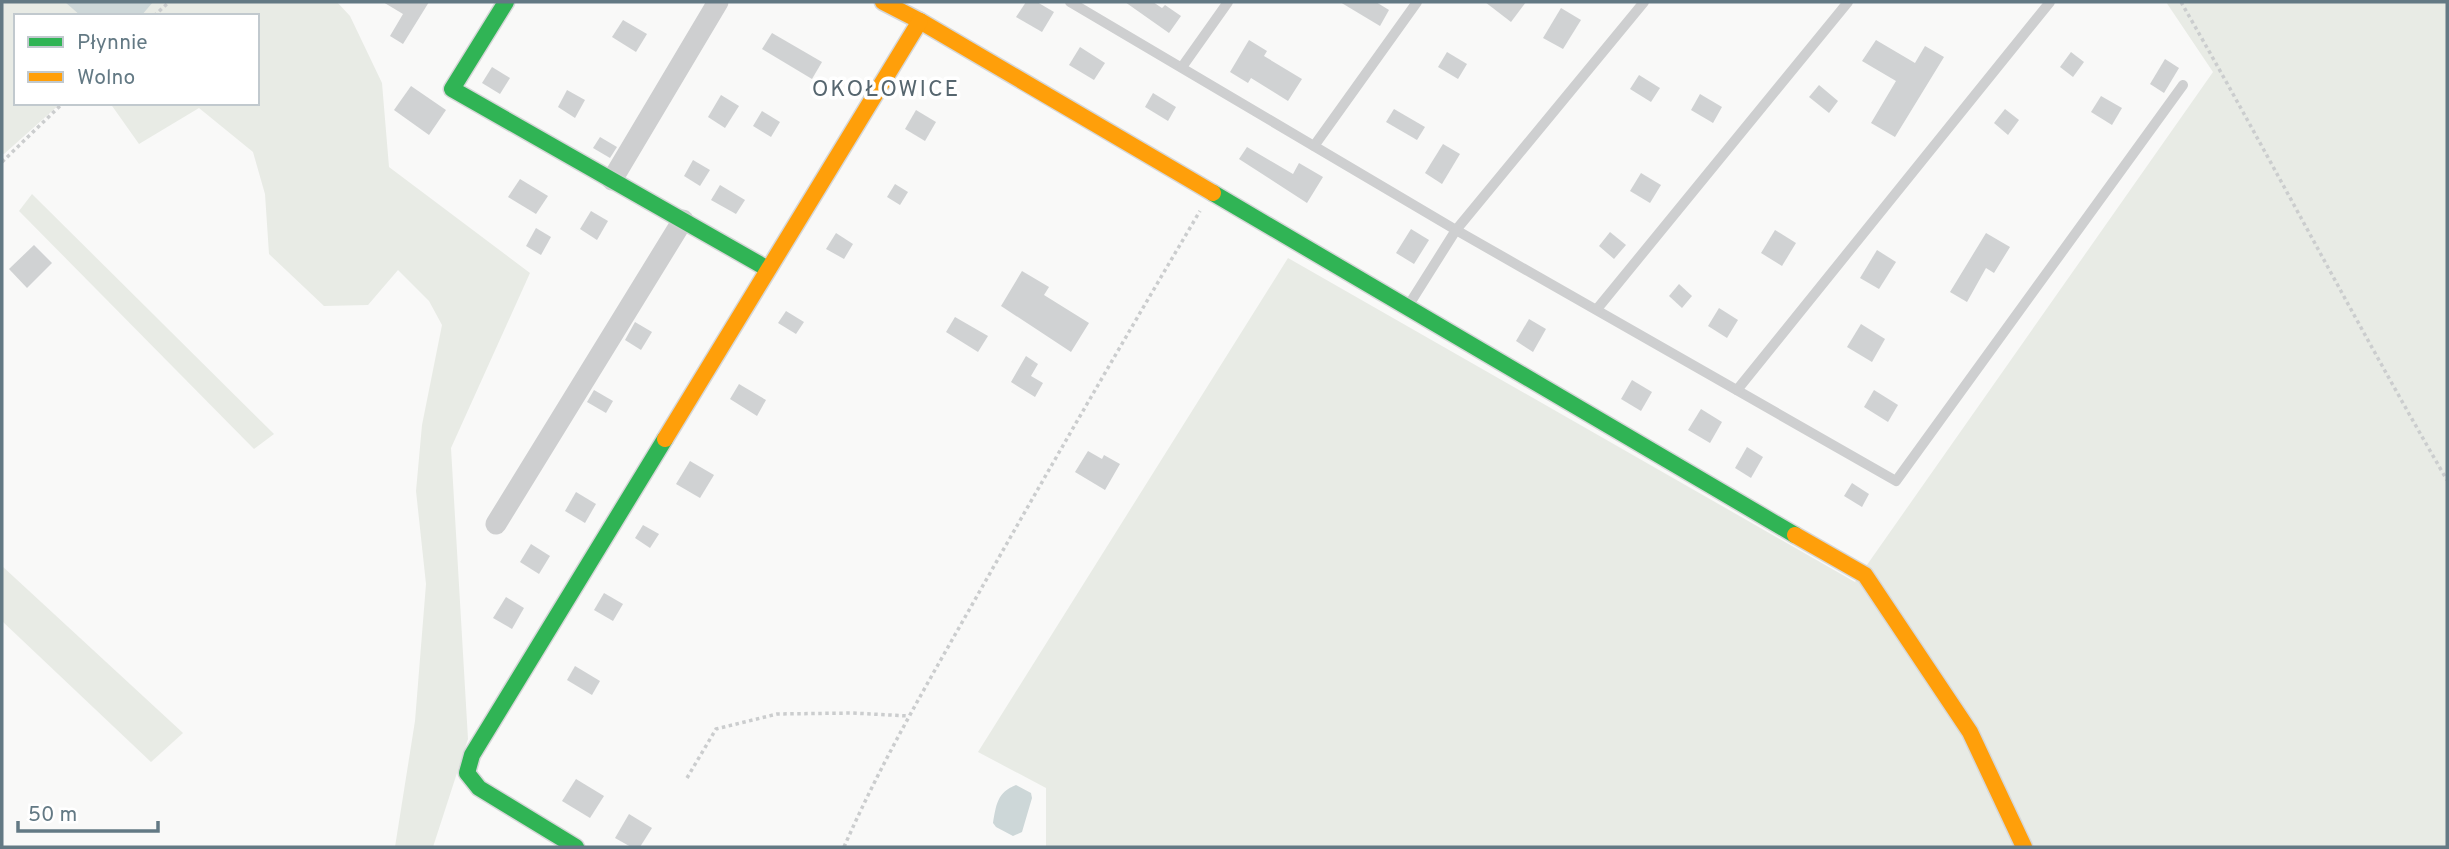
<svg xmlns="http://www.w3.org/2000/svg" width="2449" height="849" font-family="Overpass,sans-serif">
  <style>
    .green { fill: #e8ebe5 }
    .water { fill: #cdd7d8 }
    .building { fill: #d0d2d3 }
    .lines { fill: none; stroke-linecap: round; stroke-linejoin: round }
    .fast-casing { stroke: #d6d7d8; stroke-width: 19 }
    .slow-casing { stroke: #d6d7d8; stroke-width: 19 }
    .path { stroke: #cbcdce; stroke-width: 3.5; stroke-dasharray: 3.5 3.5; stroke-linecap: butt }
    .lane { stroke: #cecfd0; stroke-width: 10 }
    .street { stroke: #cecfd0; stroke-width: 21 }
    .fast { stroke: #30b455; stroke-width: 16 }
    .slow { stroke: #ff9f0a; stroke-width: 16 }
    .labels { text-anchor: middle; stroke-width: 7; stroke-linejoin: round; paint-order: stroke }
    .quarter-label { font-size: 23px; letter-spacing: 2px; fill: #56666f; stroke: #fff }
  </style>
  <rect width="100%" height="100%" fill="#f9f9f8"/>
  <g class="green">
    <polygon points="2,2 337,2 350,16 382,83 389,167 530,273 451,448 468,739 433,847 395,847 415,721 426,584 416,491 422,425 442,325 429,301 398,270 368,305 324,306 269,254 265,194 253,152 199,108 139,144 110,103 257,103 257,16 16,16 16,103 61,103 4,154 2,153"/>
    <polygon points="2166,2 2447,2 2447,847 1046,847 1046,788 978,752 1288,258 1855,582 2213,72"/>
    <polygon points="32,194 274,434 254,449 19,211"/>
    <polygon points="2,566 183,733 151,762 2,621"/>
  </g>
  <g class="water">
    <polygon points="65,2 153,2 141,16 81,16"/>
    <path d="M 1016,785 L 1031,793 L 1032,798 L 1022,832 L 1013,836 L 996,827 L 993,823 C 996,806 997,792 1016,785 Z"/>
  </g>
  <g class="building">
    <polygon points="383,2 429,2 403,44 390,36 403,14"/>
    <polygon points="1026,2 1037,2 1054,12 1042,32 1016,17"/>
    <polygon points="1125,2 1153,2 1162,8 1165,5 1181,16 1169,33"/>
    <polygon points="1340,2 1376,2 1389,10 1380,26"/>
    <polygon points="1485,2 1526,2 1511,22"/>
    <polygon points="1561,8 1581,20 1563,49 1543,38"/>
    <polygon points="623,20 647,34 636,52 612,37"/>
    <polygon points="772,33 822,62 812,79 762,49"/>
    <polygon points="1249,40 1267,51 1264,56 1302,79 1288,101 1251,78 1248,83 1230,72"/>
    <polygon points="1876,40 1915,63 1925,46 1944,57 1895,137 1871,123 1896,81 1862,61"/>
    <polygon points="1080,47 1105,63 1094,80 1069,65"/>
    <polygon points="1447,52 1467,64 1458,79 1438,67"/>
    <polygon points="2071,52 2084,62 2073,77 2060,67"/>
    <polygon points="2165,59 2179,68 2164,93 2150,84"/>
    <polygon points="492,67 510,78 500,94 482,83"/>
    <polygon points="1639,75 1660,88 1651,102 1630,89"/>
    <polygon points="1819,85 1838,101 1829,113 1809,97"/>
    <polygon points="411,86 446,110 429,135 394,110"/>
    <polygon points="567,90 585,100 575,118 558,107"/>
    <polygon points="1153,93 1176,107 1168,121 1145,107"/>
    <polygon points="1700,94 1722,107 1713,123 1691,110"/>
    <polygon points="721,95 739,106 725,128 708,117"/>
    <polygon points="2101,96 2122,108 2112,125 2091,112"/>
    <polygon points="1394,109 1425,127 1417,140 1386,122"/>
    <polygon points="2005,109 2019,120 2008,135 1994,123"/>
    <polygon points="916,110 936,122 925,141 905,129"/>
    <polygon points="762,111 780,122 771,137 753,126"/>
    <polygon points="600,137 617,147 610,158 593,148"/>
    <polygon points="1443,144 1460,154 1442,184 1425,173"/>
    <polygon points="1247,147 1293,174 1299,163 1323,177 1307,203 1239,159"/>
    <polygon points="693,160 710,170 700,186 684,176"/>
    <polygon points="1641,173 1661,185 1650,203 1630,191"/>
    <polygon points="520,179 548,196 536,214 508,197"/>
    <polygon points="895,184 908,192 900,205 887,197"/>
    <polygon points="720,185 745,200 736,214 711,200"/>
    <polygon points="591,211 608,221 597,240 580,229"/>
    <polygon points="536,228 551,237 541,255 526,246"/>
    <polygon points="1411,229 1429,240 1414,264 1396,253"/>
    <polygon points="1775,230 1796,243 1782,266 1761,253"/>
    <polygon points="1610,232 1626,245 1614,259 1599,246"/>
    <polygon points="836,233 853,244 844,259 826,249"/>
    <polygon points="1986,233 2010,247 1994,273 1986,268 1967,302 1950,292"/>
    <polygon points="34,245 52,263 27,288 9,269"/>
    <polygon points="1877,250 1896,262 1879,289 1860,278"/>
    <polygon points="1022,271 1049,287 1044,295 1089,323 1071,352 1001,306"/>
    <polygon points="1679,284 1692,296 1682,308 1669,296"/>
    <polygon points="1719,308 1738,320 1727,338 1708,326"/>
    <polygon points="786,311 804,322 796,334 778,323"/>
    <polygon points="955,317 988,336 978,352 946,332"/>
    <polygon points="1529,319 1546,329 1533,352 1516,341"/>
    <polygon points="635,322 652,332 641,350 625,340"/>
    <polygon points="1861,324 1885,339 1872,362 1847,347"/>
    <polygon points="1026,356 1038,364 1031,376 1043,383 1035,397 1011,382"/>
    <polygon points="1632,380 1652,392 1641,411 1621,399"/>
    <polygon points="739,384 766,400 757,416 730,399"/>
    <polygon points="594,390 613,401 606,413 587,402"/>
    <polygon points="1874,390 1898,405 1888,422 1864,407"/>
    <polygon points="1701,409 1722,422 1710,443 1688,430"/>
    <polygon points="1747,447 1763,457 1751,478 1735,468"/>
    <polygon points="1088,451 1102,459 1104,455 1120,464 1105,490 1075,472"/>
    <polygon points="690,461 714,475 700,498 676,484"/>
    <polygon points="1852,483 1869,494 1862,507 1844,496"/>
    <polygon points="576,492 596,504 585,523 565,511"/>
    <polygon points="643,525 659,534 650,548 635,538"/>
    <polygon points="531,544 550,556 539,574 520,562"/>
    <polygon points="604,593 623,604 613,621 594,610"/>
    <polygon points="506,597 524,608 512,629 493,618"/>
    <polygon points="575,666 600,681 592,695 567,680"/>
    <polygon points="576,779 604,796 590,818 562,801"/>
    <polygon points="629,814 652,828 640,847 631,847 615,838"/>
  </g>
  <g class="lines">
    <defs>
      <g id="fast">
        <polyline points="506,2 452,89 768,269"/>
        <polyline points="1213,193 1795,535"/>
        <polyline points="576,847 479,788 467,773 472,755 665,439"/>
      </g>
      <g id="slow">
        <polyline points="883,2 920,21 1213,193"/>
        <polyline points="665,439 920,21"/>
        <polyline points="1795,535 1865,575 1970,732 2024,847"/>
      </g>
    </defs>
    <use href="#fast" class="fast-casing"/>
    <use href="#slow" class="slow-casing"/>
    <g class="path">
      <path d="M 2181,2 C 2272,160 2355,322 2447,480"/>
      <polyline points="154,16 169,2"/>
      <polyline points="2,162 63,103"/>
      <polyline points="687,778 716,729 777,714 853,713 909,716"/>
      <path d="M 844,847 C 883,758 933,674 981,589 C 1053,462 1126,336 1200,211"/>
    </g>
    <g class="lane">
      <polyline points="1070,2 1456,230 1896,481 2183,85"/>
      <polyline points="1182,67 1228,2"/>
      <polyline points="1314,146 1417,2"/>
      <polyline points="1410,303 1456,230 1644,2"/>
      <polyline points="1597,309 1848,2"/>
      <polyline points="1737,390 2050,2"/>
    </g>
    <g class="street">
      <polyline points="612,180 718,2"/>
      <polyline points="496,524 683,220"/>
    </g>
    <use href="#fast" class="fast"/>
    <use href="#slow" class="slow"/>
  </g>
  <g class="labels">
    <g class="quarter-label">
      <text x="886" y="96">OKOŁOWICE</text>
    </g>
  </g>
  <rect width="2449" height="849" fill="none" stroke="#637984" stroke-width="7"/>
  <rect x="14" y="14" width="245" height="91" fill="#ffffff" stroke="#c1c9ce" stroke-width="2"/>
  <rect x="28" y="37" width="35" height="10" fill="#30b455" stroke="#c1c9ce" stroke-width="2"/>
  <text x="77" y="49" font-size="21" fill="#637984">Płynnie</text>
  <rect x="28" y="72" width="35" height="10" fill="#ff9f0a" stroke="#c1c9ce" stroke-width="2"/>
  <text x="77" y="84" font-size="21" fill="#637984">Wolno</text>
  <path d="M18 821v10h140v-10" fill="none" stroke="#637984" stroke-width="3.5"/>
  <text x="28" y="821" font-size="21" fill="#637984" stroke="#ffffff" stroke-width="5" paint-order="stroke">50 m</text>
</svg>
